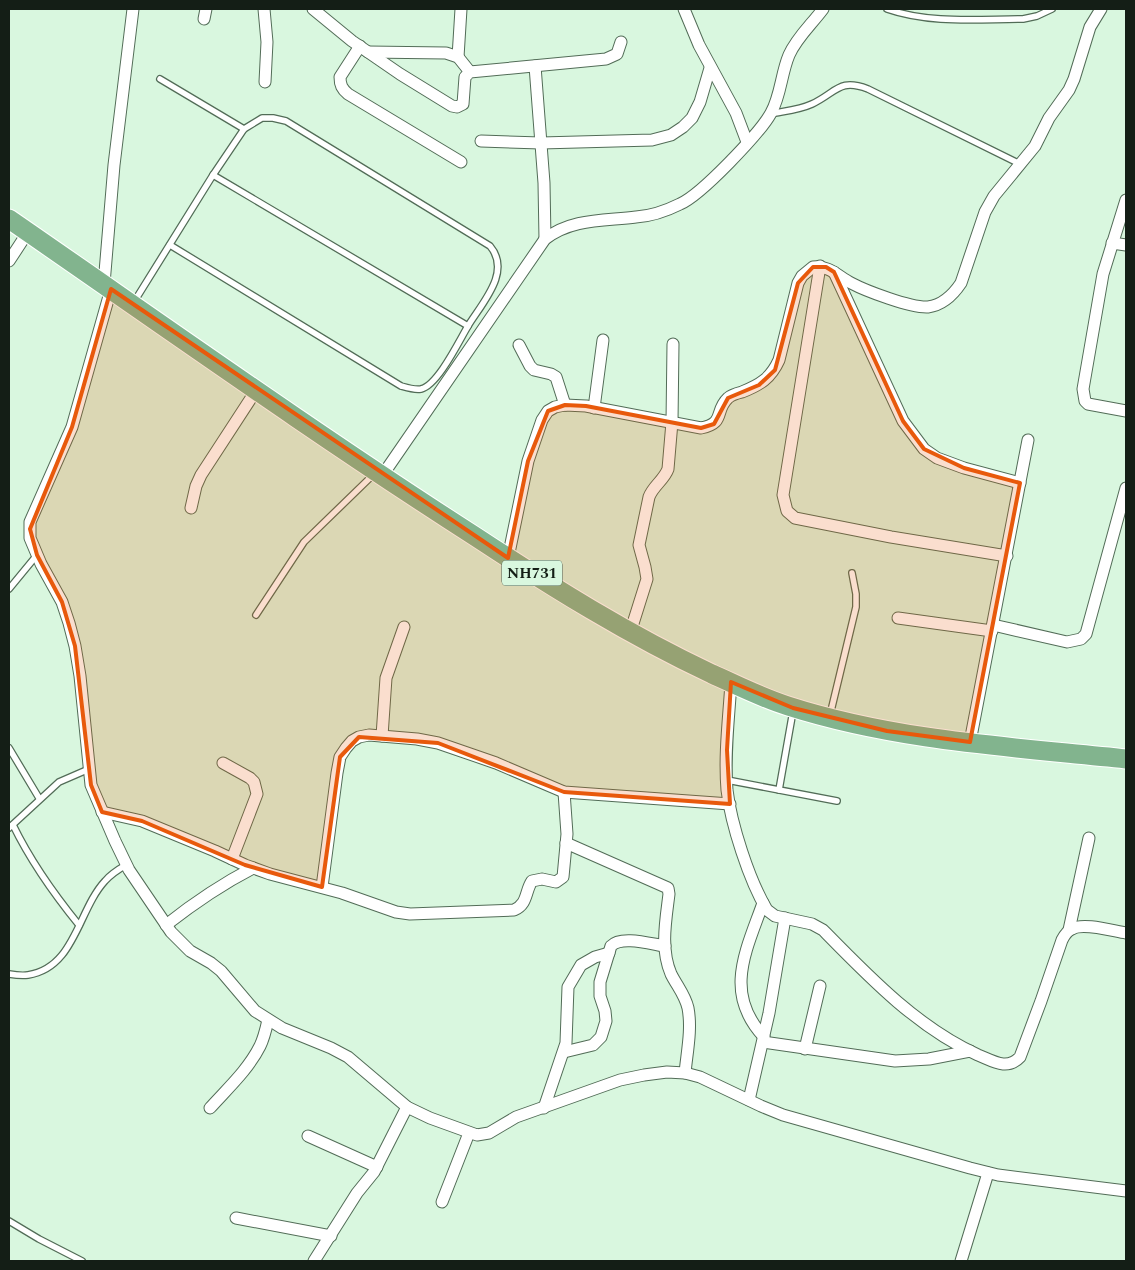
<svg xmlns="http://www.w3.org/2000/svg" width="1135" height="1270" font-family="Spectral,serif">
  <style>
    .lines { fill: none; stroke-linecap: round; stroke-linejoin: round }
    .service-casing { stroke: #526c57; stroke-width: 8 }
    .minor-casing { stroke: #526c57; stroke-width: 13 }
    .trunk-casing { stroke: #fff; stroke-width: 21 }
    .service { stroke: #fff; stroke-width: 5.5 }
    .minor { stroke: #fff; stroke-width: 11 }
    .trunk { stroke: #82b48e; stroke-width: 19 }
    .marked { fill: #e8590c; fill-opacity: 0.2; stroke: #e8590c; stroke-width: 4; stroke-linejoin: round }
    .labels { text-anchor: middle; stroke-width: 5; stroke-linejoin: round; paint-order: stroke }
    .shield { fill: #d9f7df; stroke: #4f5f52; stroke-width: 1 }
    .shield-label { font-size: 15px; font-weight: bold; fill: #141e16 }
  </style>
  <rect width="100%" height="100%" fill="#d9f7df"/>
  <g class="lines">
    <defs>
      <g id="service">
        <path d="M 887,9 C 930,24 978,19 1023,19 L 1037,16 L 1052,9"/>
        <polyline points="160,79 244,129"/>
        <path d="M 770,114 C 784,111 799,110 812,104 C 837,92 839,78 868,89 L 1020,164"/>
        <path d="M 170,245 L 401,386 C 408,388 414,390 421,389 C 438,385 459,341 468,326 L 213,175"/>
        <path d="M 134,302 L 213,175 L 244,129 L 262,118 L 273,118 L 286,121 L 490,246 C 512,272 482,303 468,326"/>
        <polyline points="9,589 37,555"/>
        <polyline points="256,615 304,542 374,474"/>
        <polyline points="830,715 856,607 856,594 852,573"/>
        <polyline points="9,748 39,798"/>
        <polyline points="727,780 837,801"/>
        <polyline points="779,790 793,711"/>
        <path d="M 13,825 C 31,862 53,893 79,925"/>
        <polyline points="9,828 59,782 89,769"/>
        <path d="M 9,974 C 15,975 22,976 28,975 C 75,968 78,910 105,881 C 111,874 119,869 126,865"/>
        <polyline points="9,1221 39,1239 82,1261"/>
      </g>
      <g id="minor">
        <polyline points="264,9 267,42 265,82"/>
        <polyline points="313,9 352,41 400,74 452,106 457,107 463,104 465,77 470,72 606,59 617,54 621,42"/>
        <polyline points="684,9 699,45 736,113 747,142"/>
        <polyline points="204,19 206,9"/>
        <path d="M 360,46 L 340,77 C 340,85 342,89 348,94 L 461,162"/>
        <polyline points="368,52 446,53 458,57 470,72"/>
        <polyline points="458,57 461,9"/>
        <polyline points="535,66 544,183 545,239"/>
        <polyline points="481,141 541,143 652,140 671,135 683,127 692,118 700,102 710,68"/>
        <polyline points="1126,200 1103,274 1083,389 1085,401 1088,404 1126,411"/>
        <polyline points="1112,243 1126,245"/>
        <polyline points="9,261 28,232"/>
        <polyline points="820,266 783,495 787,511 795,518 891,537 1007,556"/>
        <polyline points="834,272 903,421 924,449 937,458 964,468 1020,483"/>
        <polyline points="104,284 114,165 133,9"/>
        <polyline points="111,289 72,427 30,522 30,538 41,564 62,602 69,623 75,646 80,676 91,785 115,841 129,870 171,932 190,951 211,963 221,971 255,1011 282,1028 331,1048 348,1057 407,1107 430,1118 477,1135 489,1133 516,1117 620,1080 644,1075 667,1072 685,1073 700,1077 761,1106 783,1115 970,1168 998,1175 1126,1191"/>
        <polyline points="519,345 530,366 534,370 551,374 556,377 565,405"/>
        <polyline points="594,408 603,340"/>
        <path d="M 382,476 L 545,239 C 572,218 605,221 636,217 C 652,216 666,211 680,204 C 701,195 760,133 771,113 C 781,95 781,74 789,55 C 797,37 812,24 823,9"/>
        <polyline points="191,508 196,486 201,475 257,389"/>
        <path d="M 508,558 L 528,461 L 542,420 L 548,411 L 555,407 L 565,405 L 586,406 L 701,428 C 726,423 714,411 728,398 C 731,395 738,393 742,392 C 760,385 771,378 779,360 L 798,283 L 802,276 L 813,267 C 828,265 838,276 851,283 C 866,291 911,308 928,307 C 943,305 953,295 961,283 L 985,212 L 994,196 L 1035,146 L 1049,118 L 1069,90 L 1074,79 L 1090,27 L 1101,9"/>
        <polyline points="898,618 992,631"/>
        <polyline points="993,625 1067,642 1081,639 1086,634 1126,488"/>
        <path d="M 630,633 L 647,579 L 645,567 L 639,545 L 649,497 C 653,486 664,480 668,469 L 672,422 L 673,344"/>
        <path d="M 731,682 C 729,717 724,754 727,790 C 731,824 749,880 767,910 L 775,916 L 812,924 L 823,930 C 869,977 918,1028 978,1055 C 993,1061 1007,1071 1020,1057 L 1041,1001 L 1062,940 C 1064,936 1067,931 1072,929 C 1083,922 1113,931 1126,933"/>
        <polyline points="382,736 386,678 404,627"/>
        <polyline points="970,742 1028,440"/>
        <polyline points="223,763 250,778 254,782 257,794 232,859"/>
        <path d="M 102,812 L 142,821 L 215,851 L 245,865 L 270,874 L 342,893 L 396,912 L 410,914 L 514,910 C 528,904 525,891 532,881 L 542,879 L 556,882 L 563,877 L 567,834 L 564,792"/>
        <path d="M 566,843 L 668,888 L 669,894 C 666,919 660,949 671,974 C 677,986 685,995 688,1008 C 692,1029 687,1052 685,1073"/>
        <polyline points="322,887 337,773 340,757 346,748 352,741 359,737 369,735 417,739 438,743 496,763 564,792 730,804"/>
        <path d="M 763,903 C 746,951 723,993 764,1037"/>
        <path d="M 166,925 C 194,903 222,884 253,868"/>
        <polyline points="1069,930 1089,838"/>
        <polyline points="763,1042 895,1061 929,1059 970,1051"/>
        <polyline points="805,1049 820,986"/>
        <path d="M 564,1052 L 593,1045 L 601,1037 L 606,1021 L 605,1011 L 600,996 L 600,982 L 611,946 C 621,935 651,944 665,946"/>
        <polyline points="749,1100 769,1013 785,918"/>
        <path d="M 210,1108 C 228,1088 248,1070 260,1046 C 264,1038 266,1029 268,1020"/>
        <polyline points="544,1108 566,1043 568,987 581,965 595,957 609,953"/>
        <polyline points="308,1136 377,1167"/>
        <polyline points="442,1202 469,1133"/>
        <polyline points="236,1218 331,1236"/>
        <polyline points="314,1261 357,1193 374,1172 407,1107"/>
        <polyline points="961,1261 988,1173"/>
      </g>
      <path id="trunk" d="M 9,219 C 164,326 317,435 476,537 C 552,587 629,635 712,674 C 737,685 762,698 788,706 C 897,741 1013,747 1126,759"/>
    </defs>
    <use href="#service" class="service-casing"/>
    <use href="#minor" class="minor-casing"/>
    <use href="#trunk" class="trunk-casing"/>
    <use href="#service" class="service"/>
    <use href="#minor" class="minor"/>
    <use href="#trunk" class="trunk"/>
  </g>
  <path class="marked" d="M 813,267 L 826,267 L 834,272 L 903,421 L 924,449 L 964,468 L 1020,483 L 970,742 L 887,731 L 793,708 L 731,682 L 727,750 L 730,804 L 564,792 L 438,743 L 359,737 L 340,757 L 322,887 L 245,865 L 142,821 L 102,812 L 91,785 L 75,646 L 62,602 L 37,555 L 30,529 L 72,427 L 111,289 L 508,558 L 528,461 L 548,411 L 565,405 L 586,406 L 701,428 L 714,424 L 728,398 L 759,385 L 775,370 L 798,283 Z"/>
  <g class="labels">
    <rect class="shield" x="502" y="560.5" width="60" height="25" rx="4"/>
    <g class="shield-label">
      <text x="532" y="578">NH731</text>
    </g>
  </g>
  <rect width="1135" height="1270" fill="none" stroke="#141e16" stroke-width="20"/>
</svg>
